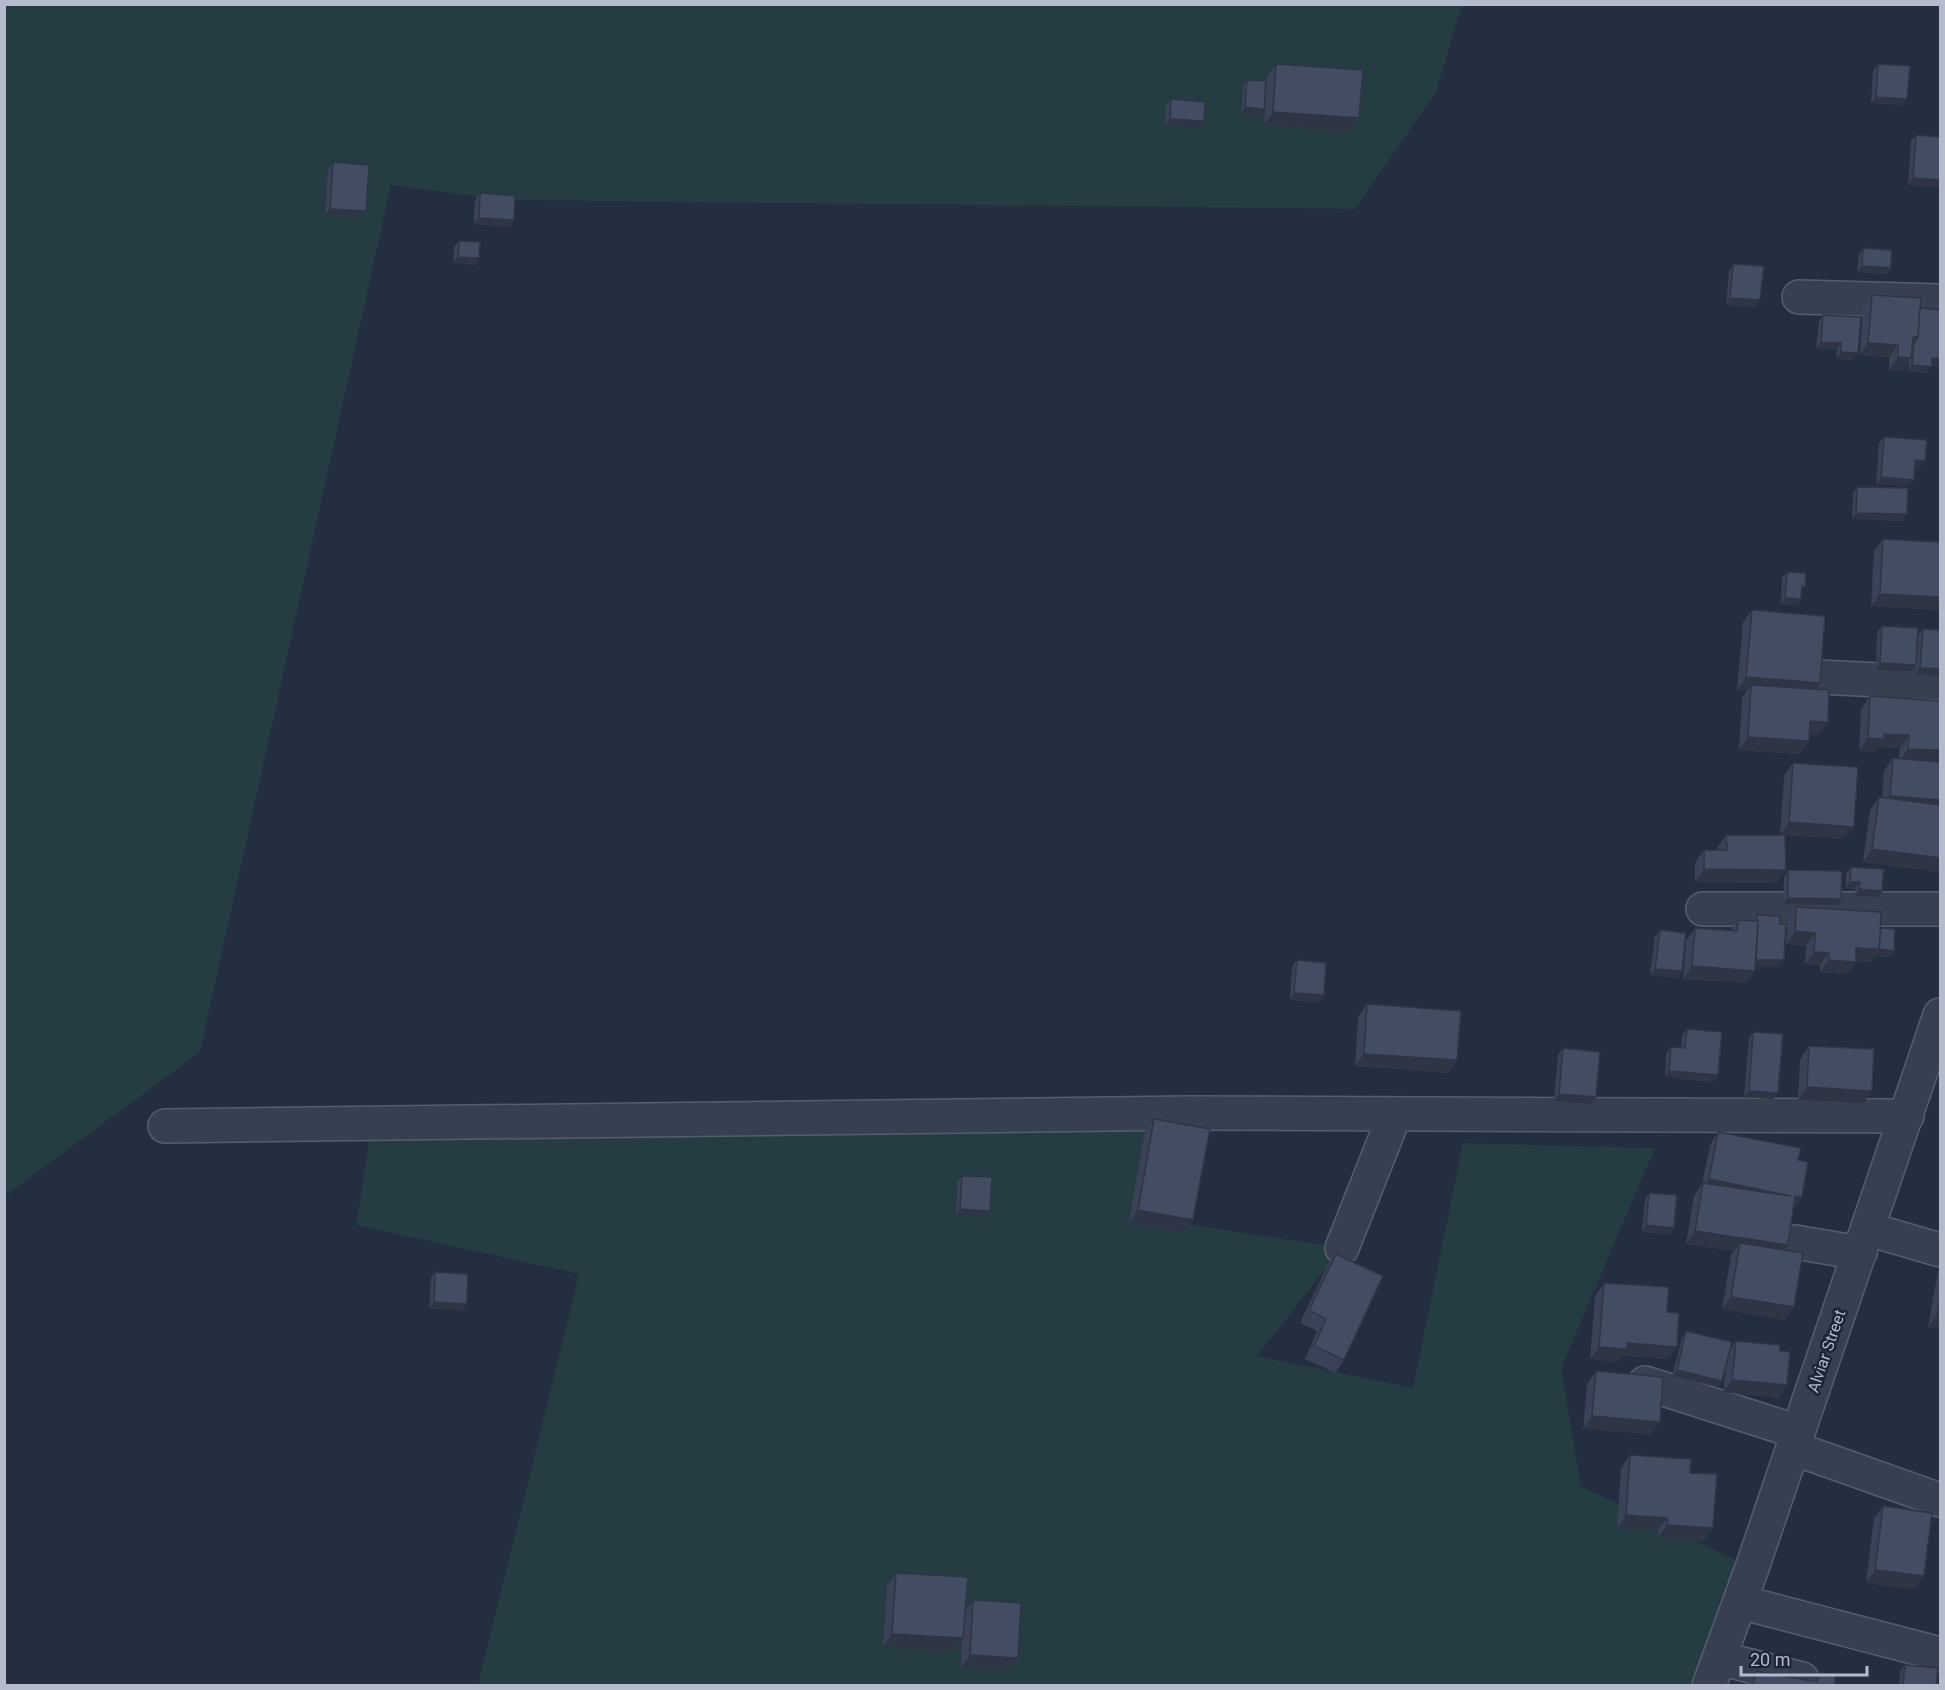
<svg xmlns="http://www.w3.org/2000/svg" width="1945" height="1690" font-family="Roboto,sans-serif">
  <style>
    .green { fill: #253c42 }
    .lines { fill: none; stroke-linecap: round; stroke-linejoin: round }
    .minor-casing { stroke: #555e6e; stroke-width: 36 }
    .minor { stroke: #374051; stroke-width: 33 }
    .wall { fill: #394256 }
    .shaded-wall { fill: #2e3646 }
    .building { fill: #424d64; stroke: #2e3646; stroke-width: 1.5 }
    .labels { text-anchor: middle; stroke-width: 5; stroke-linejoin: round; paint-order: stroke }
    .street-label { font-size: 16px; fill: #b4bbcb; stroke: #1c2536 }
  </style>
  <rect width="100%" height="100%" fill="#232e41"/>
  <g class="green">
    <polygon points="5,5 1462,5 1436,92 1355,209 503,200 391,185 200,1052 5,1196"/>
    <polygon points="1188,1113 1166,1221 1342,1248 1257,1356 1413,1388 1463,1143 1655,1148 1561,1369 1581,1486 1752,1568 1709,1685 478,1685 579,1274 356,1225 372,1125"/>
  </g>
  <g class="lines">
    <defs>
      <g id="minor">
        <polyline points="1799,297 1940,301"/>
        <polyline points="1819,677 1940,683"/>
        <polyline points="1703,909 1940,909"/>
        <polyline points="165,1126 1188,1113 1907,1116"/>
        <polyline points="1868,1229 1940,1250"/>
        <polyline points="1795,1242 1860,1253"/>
        <polyline points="1342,1248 1395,1114"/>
        <polyline points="1645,1383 1798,1432"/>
        <polyline points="1793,1448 1940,1500"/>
        <polyline points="1740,1602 1940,1654"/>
        <polyline points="1719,1658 1802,1679"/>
        <polyline points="1709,1686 1752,1568 1940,1015"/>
      </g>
    </defs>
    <use href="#minor" class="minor-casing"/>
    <use href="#minor" class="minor"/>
  </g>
  <g class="wall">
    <polygon points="1276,64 1359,118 1351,131 1264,125 1267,77"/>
    <polygon points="1878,64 1902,105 1871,103 1873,71"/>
    <polygon points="1247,80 1264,109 1260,115 1241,114 1243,87"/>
    <polygon points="1171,99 1204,121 1199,128 1165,125 1166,106"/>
    <polygon points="1916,135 1941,187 1908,185 1911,141"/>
    <polygon points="333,162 366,211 361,217 325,215 328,169"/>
    <polygon points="480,193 514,220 509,227 474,224 475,200"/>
    <polygon points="459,241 475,265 453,263 454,247"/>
    <polygon points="1863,248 1891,268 1887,274 1857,272 1859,254"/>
    <polygon points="1733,264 1756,307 1726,305 1729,271"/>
    <polygon points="1872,295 1920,308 1941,310 1940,366 1932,365 1927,373 1908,371 1909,362 1902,371 1889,370 1889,357 1860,355 1863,307"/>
    <polygon points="1823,315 1853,360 1836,358 1837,350 1816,348 1819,321"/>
    <polygon points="1884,437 1921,467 1915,467 1914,480 1909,486 1876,484 1879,443"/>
    <polygon points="1857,487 1903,521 1852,519 1853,493"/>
    <polygon points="1941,524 1941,610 1871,606 1874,551 1883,539 1939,542"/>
    <polygon points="1787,572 1801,599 1797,605 1781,604 1782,578"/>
    <polygon points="1752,610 1820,683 1815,689 1819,735 1809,734 1809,741 1800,754 1739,750 1742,698 1747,691 1737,690 1743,622"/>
    <polygon points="1882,626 1912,671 1876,670 1877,633"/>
    <polygon points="1923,629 1941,630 1941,676 1916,674 1918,635"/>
    <polygon points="1870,696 1941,701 1941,869 1939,872 1863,862 1870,810 1879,797 1882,797 1884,771 1893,758 1899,759 1900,748 1879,747 1875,752 1859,751 1861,709"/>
    <polygon points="1793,763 1845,839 1785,835 1777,883 1695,882 1695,863 1704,850 1718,850 1717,848 1726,835 1780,835 1784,776"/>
    <polygon points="1851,867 1882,891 1878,897 1855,896 1855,889 1846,888 1846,874"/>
    <polygon points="1788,870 1837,905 1783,904 1784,877"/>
    <polygon points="1796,907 1881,928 1894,951 1889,957 1875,956 1871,962 1856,961 1847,974 1820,972 1820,965 1805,964 1806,946 1786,944 1788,920"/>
    <polygon points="1757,915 1780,967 1755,966 1755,971 1746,983 1683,979 1686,941 1695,928 1731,930 1738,920 1753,921"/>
    <polygon points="1660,930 1678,978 1650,975 1655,936"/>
    <polygon points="1297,960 1319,1002 1290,1000 1292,967"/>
    <polygon points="1367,1004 1457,1060 1449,1073 1355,1066 1358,1017"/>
    <polygon points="1687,1029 1718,1075 1713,1082 1665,1077 1666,1054 1671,1047 1681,1048 1682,1035"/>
    <polygon points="1753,1032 1773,1099 1744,1097 1749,1038"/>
    <polygon points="1809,1046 1872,1091 1863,1103 1798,1100 1800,1059"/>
    <polygon points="1563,1048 1596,1097 1591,1104 1554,1101 1558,1055"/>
    <polygon points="1154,1119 1184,1233 1129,1222 1145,1131"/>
    <polygon points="1718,1132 1798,1160 1802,1197 1793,1210 1784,1250 1785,1320 1722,1309 1731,1255 1734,1251 1686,1244 1694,1196 1702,1184 1710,1145"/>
    <polygon points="962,1176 990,1211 986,1217 956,1215 957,1182"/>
    <polygon points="1649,1193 1669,1234 1642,1232 1645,1200"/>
    <polygon points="1336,1254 1344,1360 1335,1373 1305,1359 1317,1331 1300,1323 1327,1266"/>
    <polygon points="1941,1268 1941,1329 1928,1327 1938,1271"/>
    <polygon points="435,1272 462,1311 429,1308 431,1278"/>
    <polygon points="1604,1283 1667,1312 1668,1359 1622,1356 1618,1362 1590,1359 1595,1296"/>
    <polygon points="1686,1331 1730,1349 1736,1341 1780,1351 1787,1385 1779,1398 1723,1392 1726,1367 1722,1381 1718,1387 1672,1376 1682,1338"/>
    <polygon points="1596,1371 1660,1422 1651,1434 1583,1429 1587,1384"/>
    <polygon points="1630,1455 1690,1473 1713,1528 1704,1541 1658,1537 1658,1530 1617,1528 1621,1468"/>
    <polygon points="1883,1506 1915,1589 1866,1583 1874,1518"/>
    <polygon points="896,1573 965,1611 973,1600 1009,1670 961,1668 962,1640 954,1651 883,1647 887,1586"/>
    <polygon points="1905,1665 1936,1686 1899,1686 1900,1671"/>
    <polygon points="1756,1671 1813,1681 1819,1672 1834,1686 1747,1686"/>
  </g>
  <g class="shaded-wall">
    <polygon points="1876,97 1907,99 1902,105 1871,103"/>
    <polygon points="1245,107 1264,109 1260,115 1241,114"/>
    <polygon points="1273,112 1359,118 1351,131 1264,125"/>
    <polygon points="1170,119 1204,121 1199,128 1165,125"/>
    <polygon points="1913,178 1941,180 1941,187 1908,185"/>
    <polygon points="330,209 366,211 361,217 325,215"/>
    <polygon points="479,218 514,220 509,227 474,224"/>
    <polygon points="458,257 479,258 475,265 453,263"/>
    <polygon points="1862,266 1891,268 1887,274 1857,272"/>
    <polygon points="1730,298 1760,300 1756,307 1726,305"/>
    <polygon points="1913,337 1918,337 1909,350"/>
    <polygon points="1821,342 1841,343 1837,350 1816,348"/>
    <polygon points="1868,343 1898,345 1889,357 1860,355"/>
    <polygon points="1841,352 1858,353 1853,360 1836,358"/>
    <polygon points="1898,357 1911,358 1902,371 1889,370"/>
    <polygon points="1932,358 1941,359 1940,366 1928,364"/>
    <polygon points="1912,365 1932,367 1927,373 1908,371"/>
    <polygon points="1915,460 1925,461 1921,467 1911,467"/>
    <polygon points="1881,477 1914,480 1909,486 1876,484"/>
    <polygon points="1856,513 1907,514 1903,521 1852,519"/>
    <polygon points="1880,594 1941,597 1941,610 1871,606"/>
    <polygon points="1785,598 1801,599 1797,605 1781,604"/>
    <polygon points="1880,663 1916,665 1912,671 1876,670"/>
    <polygon points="1920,668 1941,669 1941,676 1916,674"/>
    <polygon points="1746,677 1820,683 1811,696 1751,685 1747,691 1737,690"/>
    <polygon points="1810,721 1828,722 1819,735 1801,733"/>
    <polygon points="1884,734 1909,735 1900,748 1879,747 1875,752 1859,751 1868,738"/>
    <polygon points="1748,737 1809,741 1800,754 1739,750"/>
    <polygon points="1908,749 1941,750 1941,764 1899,761"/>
    <polygon points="1890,796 1941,800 1941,814 1881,809"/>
    <polygon points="1789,822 1854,827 1845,839 1780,835"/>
    <polygon points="1872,849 1941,858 1941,869 1939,872 1863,862"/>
    <polygon points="1704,869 1786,870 1777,883 1695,882"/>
    <polygon points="1850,882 1860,882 1855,889 1846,888"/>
    <polygon points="1859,889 1882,891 1878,897 1855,896"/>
    <polygon points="1788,898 1841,899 1837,905 1783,904"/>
    <polygon points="1795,931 1815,933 1806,946 1786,944"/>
    <polygon points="1856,948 1894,951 1889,957 1875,956 1871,962 1847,960"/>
    <polygon points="1814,952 1829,953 1820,965 1805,964"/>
    <polygon points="1756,960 1784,960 1780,967 1751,966"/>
    <polygon points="1829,960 1856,962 1847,974 1820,972"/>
    <polygon points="1692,966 1755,971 1746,983 1683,979"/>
    <polygon points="1655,969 1682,971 1678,978 1650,975"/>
    <polygon points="1294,993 1324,995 1319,1002 1290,1000"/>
    <polygon points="1364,1054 1457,1060 1449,1073 1355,1066"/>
    <polygon points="1669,1071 1718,1075 1713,1082 1665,1077"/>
    <polygon points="1807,1087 1872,1091 1863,1103 1798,1100"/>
    <polygon points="1749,1091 1778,1093 1773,1099 1744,1097"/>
    <polygon points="1559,1094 1596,1097 1591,1104 1554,1101"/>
    <polygon points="1709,1179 1791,1196 1702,1190"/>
    <polygon points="1795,1196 1802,1197 1793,1210"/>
    <polygon points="960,1209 990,1211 986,1217 956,1215"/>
    <polygon points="1138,1210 1193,1220 1184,1233 1129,1222"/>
    <polygon points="1646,1225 1674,1228 1669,1234 1642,1232"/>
    <polygon points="1695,1231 1788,1245 1779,1257 1740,1243 1734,1251 1686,1244"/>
    <polygon points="1731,1297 1794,1307 1785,1320 1722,1309"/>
    <polygon points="434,1302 467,1304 462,1311 429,1308"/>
    <polygon points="1937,1314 1941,1315 1941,1329 1928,1327"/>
    <polygon points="1627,1343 1677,1347 1668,1359 1622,1356 1618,1362 1590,1359 1599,1347"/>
    <polygon points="1677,1370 1722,1381 1718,1387 1672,1376"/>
    <polygon points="1732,1380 1787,1385 1779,1398 1723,1392"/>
    <polygon points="1592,1416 1660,1422 1651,1434 1583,1429"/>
    <polygon points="1626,1515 1667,1518 1658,1530 1617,1528"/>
    <polygon points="1667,1525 1713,1528 1704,1541 1658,1537"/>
    <polygon points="1875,1570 1924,1576 1915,1589 1866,1583"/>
    <polygon points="892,1634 963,1638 954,1651 883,1647"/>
    <polygon points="970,1655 1018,1658 1009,1670 961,1668"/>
  </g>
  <g class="building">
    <polygon points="1276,64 1363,70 1359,118 1273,112"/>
    <polygon points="1878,64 1910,66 1907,99 1876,97"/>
    <polygon points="1247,80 1266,81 1264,109 1245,107"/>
    <polygon points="1171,99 1205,102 1204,121 1170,119"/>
    <polygon points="1916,135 1941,137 1941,180 1913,178"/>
    <polygon points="333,162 369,165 366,211 330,209"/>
    <polygon points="480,193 515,196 514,220 479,218"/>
    <polygon points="459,241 480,242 479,258 458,257"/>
    <polygon points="1863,248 1892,250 1891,268 1862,266"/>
    <polygon points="1733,264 1764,266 1760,300 1730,298"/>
    <polygon points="1872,295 1921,298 1918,337 1913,337 1911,358 1898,357 1898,345 1868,343"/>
    <polygon points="1920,308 1941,310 1941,359 1932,358 1932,367 1912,365 1914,343 1918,337"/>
    <polygon points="1823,315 1861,317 1858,353 1841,352 1841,343 1821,342"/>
    <polygon points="1884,437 1927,440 1925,461 1915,460 1914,480 1881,477"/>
    <polygon points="1857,487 1908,488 1907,514 1856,513"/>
    <polygon points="1883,539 1941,542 1941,597 1880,594"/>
    <polygon points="1787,572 1806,573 1805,587 1802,586 1801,599 1785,598"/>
    <polygon points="1752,610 1825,616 1820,683 1746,677"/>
    <polygon points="1882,626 1918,628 1916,665 1880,663"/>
    <polygon points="1923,629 1941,630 1941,669 1920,668"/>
    <polygon points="1751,685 1829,690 1828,722 1810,721 1809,741 1748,737"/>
    <polygon points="1870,696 1941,701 1941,750 1908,749 1909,735 1884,734 1884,739 1868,738"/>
    <polygon points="1893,758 1941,762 1941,800 1890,796"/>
    <polygon points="1793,763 1858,767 1854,827 1789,822"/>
    <polygon points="1879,797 1941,805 1941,858 1872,849"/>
    <polygon points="1726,835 1785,835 1786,870 1704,869 1704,850 1727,850"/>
    <polygon points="1851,867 1884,869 1882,891 1859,889 1860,882 1850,882"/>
    <polygon points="1788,870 1842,871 1841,899 1788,898"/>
    <polygon points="1796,907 1881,912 1880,949 1856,948 1856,962 1829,960 1829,953 1814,952 1815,933 1795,931"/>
    <polygon points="1757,915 1780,916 1780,924 1786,924 1784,960 1756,960 1758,921 1757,921"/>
    <polygon points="1738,920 1758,921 1755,971 1692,966 1695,928 1737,931"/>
    <polygon points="1881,928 1895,929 1894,951 1879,949"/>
    <polygon points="1660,930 1686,933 1682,971 1655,969"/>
    <polygon points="1297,960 1326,963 1324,995 1294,993"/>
    <polygon points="1367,1004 1461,1011 1457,1060 1364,1054"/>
    <polygon points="1687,1029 1722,1032 1718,1075 1669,1071 1671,1047 1685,1048"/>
    <polygon points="1753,1032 1783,1034 1778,1093 1749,1091"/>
    <polygon points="1809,1046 1874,1049 1872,1091 1807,1087"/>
    <polygon points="1563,1048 1600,1052 1596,1097 1559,1094"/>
    <polygon points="1154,1119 1210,1129 1193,1220 1138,1210"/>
    <polygon points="1718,1132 1801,1148 1798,1160 1808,1162 1802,1197 1795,1196 1788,1245 1695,1231 1703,1183 1791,1196 1709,1179"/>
    <polygon points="962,1176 992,1177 990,1211 960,1209"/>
    <polygon points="1649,1193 1677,1195 1674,1228 1646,1225"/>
    <polygon points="1740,1243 1803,1253 1794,1307 1731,1297"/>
    <polygon points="1336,1254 1383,1276 1344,1360 1314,1346 1326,1319 1309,1310"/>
    <polygon points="435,1272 468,1274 467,1304 434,1302"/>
    <polygon points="1604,1283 1669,1287 1667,1312 1679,1313 1677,1347 1627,1343 1627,1349 1599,1347"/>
    <polygon points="1941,1294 1941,1315 1937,1314"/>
    <polygon points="1686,1331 1732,1342 1722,1381 1677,1370"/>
    <polygon points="1736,1341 1780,1345 1780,1351 1790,1352 1787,1385 1732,1380"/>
    <polygon points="1596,1371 1663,1377 1660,1422 1592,1416"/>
    <polygon points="1630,1455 1691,1459 1690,1473 1717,1474 1713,1528 1667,1525 1667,1518 1626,1515"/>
    <polygon points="1883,1506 1932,1513 1924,1576 1875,1570"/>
    <polygon points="896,1573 968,1577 963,1638 892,1634"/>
    <polygon points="973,1600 1021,1603 1018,1658 970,1655"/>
    <polygon points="1905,1665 1938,1668 1936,1686 1903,1686"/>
    <polygon points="1756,1671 1817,1682 1819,1672 1836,1676 1834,1686 1753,1686"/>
  </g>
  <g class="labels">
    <g class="street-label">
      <text transform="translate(1826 1351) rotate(-71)" y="6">Alviar Street</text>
    </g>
  </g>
  <rect width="1945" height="1690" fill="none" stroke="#b4bbcb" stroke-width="12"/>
  <path d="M1741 1666v9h126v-9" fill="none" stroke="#b4bbcb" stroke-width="3"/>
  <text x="1750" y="1666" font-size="18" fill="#b4bbcb" stroke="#1c2536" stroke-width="4.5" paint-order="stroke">20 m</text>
</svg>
